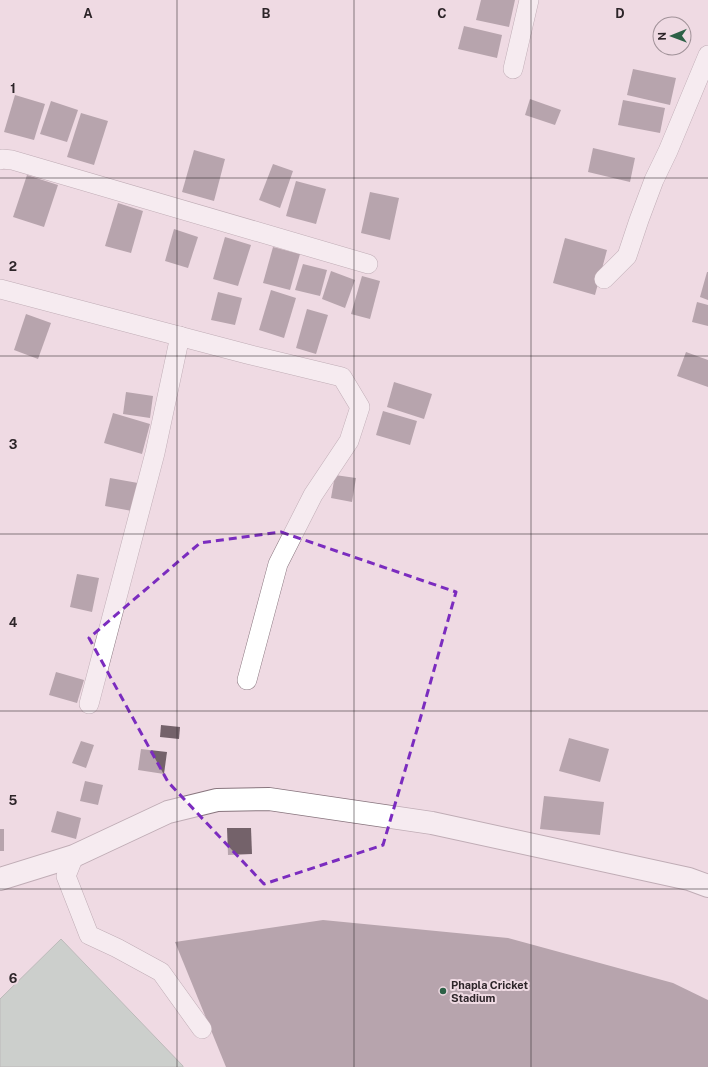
<svg xmlns="http://www.w3.org/2000/svg" width="708" height="1067" font-family="'Public Sans',sans-serif">
  <style>
    .water { fill: #a3c0af; stroke: #809287 }
    .building { fill: #74626a }
    .lines { fill: none; stroke-linecap: round; stroke-linejoin: round }
    .minor-casing { stroke: #88757e; stroke-width: 20 }
    .secondary-casing { stroke: #88757e; stroke-width: 24 }
    .minor { stroke: #fff; stroke-width: 19 }
    .secondary { stroke: #fff; stroke-width: 22 }
    .marked { fill: none; stroke: #7b2cbf; stroke-width: 3; stroke-dasharray: 8 5; stroke-linejoin: round }
    .grid { fill: none; stroke: #2d2529; stroke-width: 1; stroke-opacity: 0.55 }
    .poi-dot { fill: #2d6147; stroke: #efdae3; stroke-width: 1.5 }
    .labels { text-anchor: middle; stroke-width: 4; stroke-linejoin: round; paint-order: stroke }
    .poi-label { font-size: 11px; font-weight: bold; fill: #2d2529; stroke: #efdae3; text-anchor: start }
    .grid-label { font-size: 13px; text-anchor: middle; font-weight: bold; fill: #2d2529; stroke: #efdae3; stroke-width: 4; stroke-linejoin: round; paint-order: stroke }
  </style>
  <rect width="100%" height="100%" fill="#efdae3"/>
  <polygon class="water" points="61,939 183,1066 183,1067 0,1067 0,999"/>
  <g class="building">
    <polygon points="481,0 515,0 509,27 476,20"/>
    <polygon points="464,26 502,35 497,58 458,49"/>
    <polygon points="633,69 676,78 670,105 627,95"/>
    <polygon points="15,95 45,104 34,140 4,132"/>
    <polygon points="530,99 561,110 555,125 525,115"/>
    <polygon points="623,100 665,108 660,133 618,125"/>
    <polygon points="51,101 78,110 67,142 40,134"/>
    <polygon points="81,113 108,121 94,165 67,157"/>
    <polygon points="593,148 635,158 630,182 588,172"/>
    <polygon points="194,150 225,159 214,201 182,192"/>
    <polygon points="273,164 293,171 280,208 259,200"/>
    <polygon points="27,175 58,185 44,227 13,217"/>
    <polygon points="296,181 326,189 316,224 286,216"/>
    <polygon points="370,192 399,198 390,240 361,233"/>
    <polygon points="118,203 143,211 131,253 105,246"/>
    <polygon points="174,229 198,237 188,268 165,261"/>
    <polygon points="225,237 251,245 238,286 213,279"/>
    <polygon points="565,238 607,250 595,295 553,283"/>
    <polygon points="273,247 300,254 290,290 263,283"/>
    <polygon points="303,264 327,270 320,296 295,290"/>
    <polygon points="331,271 355,280 345,308 322,299"/>
    <polygon points="707,272 708,272 708,300 700,297"/>
    <polygon points="362,276 380,281 370,319 351,314"/>
    <polygon points="271,290 296,298 284,338 259,330"/>
    <polygon points="218,292 242,298 235,325 211,320"/>
    <polygon points="697,302 708,305 708,326 692,322"/>
    <polygon points="307,309 328,315 316,354 296,348"/>
    <polygon points="26,314 51,323 38,359 14,350"/>
    <polygon points="686,352 708,360 708,387 677,376"/>
    <polygon points="394,382 432,394 424,419 387,407"/>
    <polygon points="126,392 153,396 150,418 123,414"/>
    <polygon points="383,411 417,421 410,445 376,435"/>
    <polygon points="113,413 150,424 142,454 104,443"/>
    <polygon points="335,475 356,478 352,502 331,498"/>
    <polygon points="110,478 138,483 132,511 105,506"/>
    <polygon points="77,574 99,578 92,612 70,607"/>
    <polygon points="56,672 84,680 77,703 49,695"/>
    <polygon points="161,725 180,727 179,739 160,737"/>
    <polygon points="569,738 609,749 600,782 559,771"/>
    <polygon points="81,741 94,745 86,768 72,763"/>
    <polygon points="141,749 167,752 164,774 138,770"/>
    <polygon points="85,781 103,785 98,805 80,801"/>
    <polygon points="544,796 604,802 600,835 540,829"/>
    <polygon points="57,811 81,818 76,839 51,832"/>
    <polygon points="227,828 251,828 252,854 228,855"/>
    <rect x="0" y="829" width="4" height="22"/>
    <polygon points="323,920 508,938 673,983 708,1000 708,1067 226,1067 175,942"/>
  </g>
  <g class="lines">
    <defs>
      <g id="minor">
        <polyline points="513,69 529,0"/>
        <polyline points="0,160 2,159 12,160 368,264"/>
        <polyline points="604,279 627,256 639,220 654,180 668,151 708,55"/>
        <polyline points="0,289 247,354 342,377 360,407 349,441 313,495 278,564 247,680"/>
        <polyline points="89,704 155,453 180,336"/>
        <polyline points="74,856 66,876 89,935 117,948 161,972 202,1029"/>
      </g>
      <polyline id="secondary" points="0,879 74,856 168,812 217,800 269,799 432,823 689,879 708,886"/>
    </defs>
    <use href="#minor" class="minor-casing"/>
    <use href="#secondary" class="secondary-casing"/>
    <use href="#minor" class="minor"/>
    <use href="#secondary" class="secondary"/>
  </g>
  <path d="M0 0H708V1067H0ZM 281,532 L 456,592 L 419,723 L 383,845 L 264,884 L 168,782 L 89,638 L 200,543 Z" fill="#efdae3" fill-opacity=".55" fill-rule="evenodd"/>
  <path class="marked" d="M 281,532 L 456,592 L 419,723 L 383,845 L 264,884 L 168,782 L 89,638 L 200,543 Z"/>
  <path class="grid" d="M 177,0 L 177,1067M 354,0 L 354,1067M 531,0 L 531,1067M 0,178 L 708,178M 0,356 L 708,356M 0,534 L 708,534M 0,711 L 708,711M 0,889 L 708,889"/>
  <circle class="poi-dot" cx="443" cy="991" r="4"/>
  <g class="labels">
    <g class="poi-label">
      <text x="451" y="989">Phapla Cricket<tspan x="451" dy="13">Stadium</tspan></text>
    </g>
  </g>
  <g class="grid-label">
    <text x="88" y="18">A</text>
    <text x="266" y="18">B</text>
    <text x="442" y="18">C</text>
    <text x="620" y="18">D</text>
    <text x="13" y="93">1</text>
    <text x="13" y="271">2</text>
    <text x="13" y="449">3</text>
    <text x="13" y="627">4</text>
    <text x="13" y="805">5</text>
    <text x="13" y="983">6</text>
  </g>
  <g transform="translate(672 36) rotate(269)"><circle r="19" fill="#efdae3" stroke="#a19299"/>
  <path d="M0-3L7 15L0 10L-7 15Z" fill="#2d6147"/>
  <text y="-6" font-size="11" font-weight="bold" text-anchor="middle" fill="#2d2529">N</text>
  </g>
</svg>
